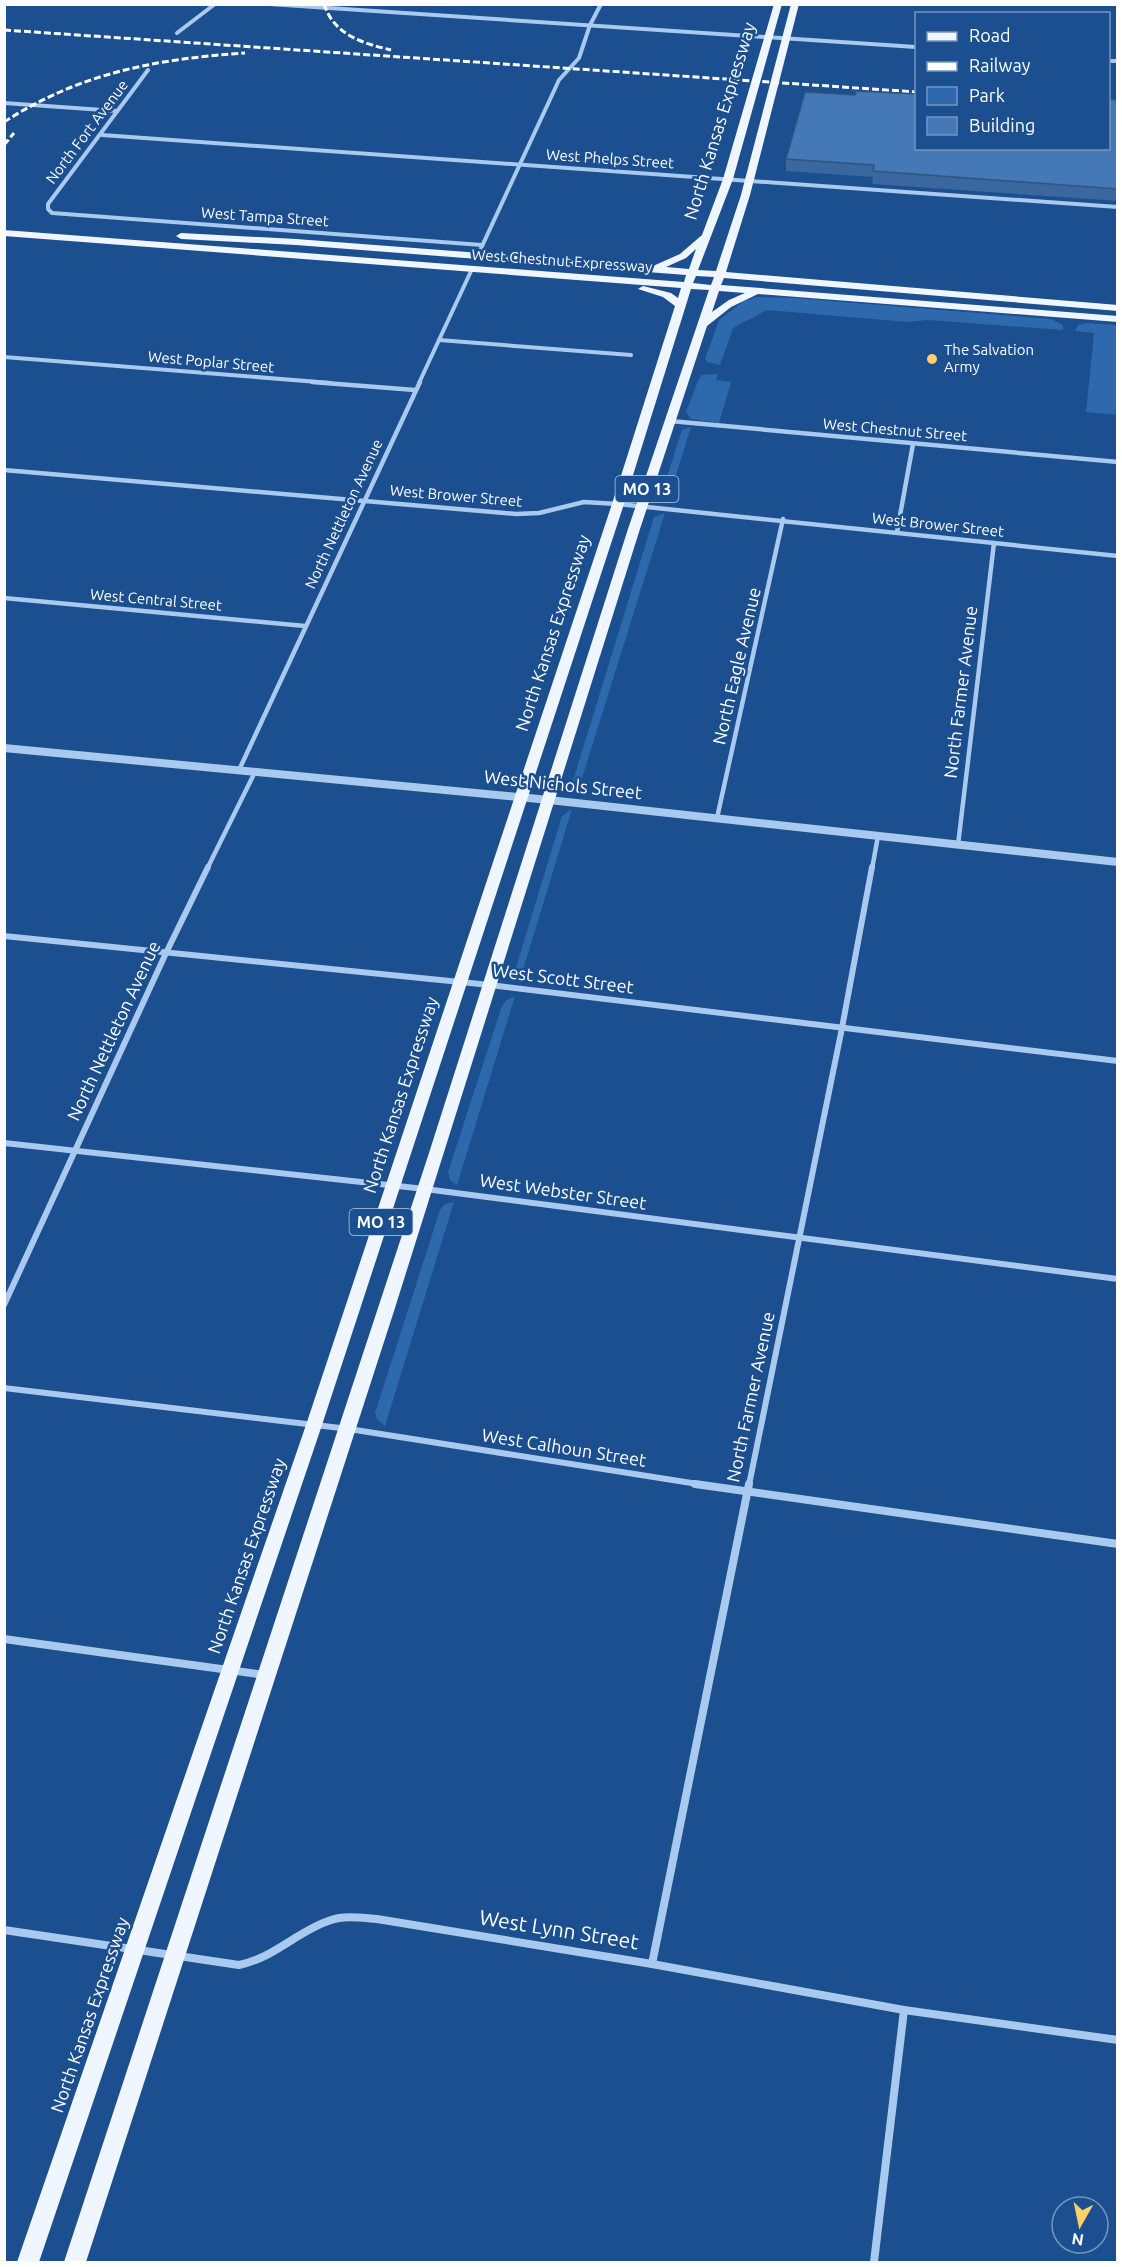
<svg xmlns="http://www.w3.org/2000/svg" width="1122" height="2267" font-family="Ubuntu,sans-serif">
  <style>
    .green { fill: #2e69ad }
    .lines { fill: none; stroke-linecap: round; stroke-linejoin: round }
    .minor-far3 { stroke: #a9c9ee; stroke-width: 4 }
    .minor-far2 { stroke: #a9c9ee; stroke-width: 4.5 }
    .minor-far1 { stroke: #a9c9ee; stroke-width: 6 }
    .minor { stroke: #a9c9ee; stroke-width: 8 }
    .tertiary { stroke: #a9c9ee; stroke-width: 8 }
    .primary { fill: #f0f6ff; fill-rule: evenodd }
    .rail { stroke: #fff; stroke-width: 3; stroke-dasharray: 7 3; stroke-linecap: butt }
    .wall { fill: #3a679d }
    .building { fill: #4478b7; stroke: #305480; stroke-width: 1.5 }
    .poi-dot { fill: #ffd166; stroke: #1b4f8f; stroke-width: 2 }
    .labels { text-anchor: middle; stroke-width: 5; stroke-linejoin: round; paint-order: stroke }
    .far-street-label { font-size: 15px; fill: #fff; stroke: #1b4f8f }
    .far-poi-label { font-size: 15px; fill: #fff; stroke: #1b4f8f; text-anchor: start }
    .shield { fill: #1b4f8f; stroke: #bbcadd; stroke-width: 1.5 }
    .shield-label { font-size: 16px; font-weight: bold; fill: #fff }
    .street-label { font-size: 18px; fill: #fff; stroke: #1b4f8f }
    .near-street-label { font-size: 21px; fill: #fff; stroke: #1b4f8f }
  </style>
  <rect width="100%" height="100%" fill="#1b4f8f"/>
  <g class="green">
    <polygon points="757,297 794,298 1051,319 1063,325 1063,330 928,320 908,322 767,310 733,328 720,365 707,362 705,359 719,320 744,301"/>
    <polygon points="1087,323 1117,325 1117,415 1086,412 1094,333 1075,331 1078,325"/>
    <polygon points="718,374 716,380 731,382 719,423 691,419 686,412 699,379 702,375"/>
    <polygon points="691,427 667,504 660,498 682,430"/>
    <polygon points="665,513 577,794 571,789 572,784 654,517"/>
    <polygon points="572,809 519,983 513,980 514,974 562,816"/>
    <polygon points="515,996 457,1185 450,1180 448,1172 502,1006 507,1000"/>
    <polygon points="454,1202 385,1426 377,1419 375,1413 440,1210 445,1204"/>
  </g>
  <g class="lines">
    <g class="minor-far3">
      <polyline points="269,4 916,47"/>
      <polyline points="177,33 215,4"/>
      <polyline points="1108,61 1118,61"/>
      <polyline points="148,70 48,204 48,209 52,213 482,245"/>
      <polyline points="4,103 117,111"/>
      <polyline points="102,135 1118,207"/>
      <polyline points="477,257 559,80 579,58 590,25 601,4"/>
      <polyline points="439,340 631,355"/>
      <polyline points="4,357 331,383"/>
      <polyline points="419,383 472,269"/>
    </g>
    <g class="minor-far2">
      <polyline points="312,382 415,390"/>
      <polyline points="670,421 1118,462"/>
      <polyline points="4,470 516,514 539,513 584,502 618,504 1118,556"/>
      <polyline points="897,532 913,444"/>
      <polyline points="4,598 305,626"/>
      <polyline points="239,770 420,382"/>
      <polyline points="717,818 783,519"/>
      <polyline points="958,845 994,543"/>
      <polyline points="207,869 255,772"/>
      <polyline points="872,869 878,836"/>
    </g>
    <g class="minor-far1">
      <polyline points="4,936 490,985 1118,1061"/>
      <polyline points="4,1143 425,1189 1118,1279"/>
      <polyline points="4,1305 166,953 208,867"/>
      <polyline points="4,1388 349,1429 704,1485"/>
      <polyline points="749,1485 842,1028 872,867"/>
    </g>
    <g class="minor">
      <polyline points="695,1484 1118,1544"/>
      <polyline points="4,1639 265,1675"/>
      <path d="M 4,1930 L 239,1965 C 276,1957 297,1931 331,1920 C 345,1915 362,1918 377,1919 L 652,1964 L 904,2010 L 1118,2040"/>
      <polyline points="652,1964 749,1484"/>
      <polyline points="874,2262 904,2010"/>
    </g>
    <polyline class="tertiary" points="4,748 549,800 1118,862"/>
    <path class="primary" d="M 774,4 L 782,4 L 733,179 L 698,270 L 716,271 L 741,195 L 791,4 L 799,4 L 750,195 L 726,272 L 1118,305 L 1118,311 L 724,278 L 721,285 L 1118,316 L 1118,322 L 758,294 L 731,307 L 707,326 L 639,532 L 394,1311 L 86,2262 L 64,2262 L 429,1153 L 627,532 L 709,290 L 691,289 L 624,504 L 322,1425 L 39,2262 L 17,2262 L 306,1425 L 612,504 L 675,306 L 663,297 L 638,289 L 643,286 L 671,293 L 678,298 L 681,288 L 4,236 L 4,230 L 684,282 L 686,275 L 296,245 L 181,239 L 176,236 L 181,233 L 296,239 L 653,266 L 680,254 L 702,235 L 723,179 ZM 696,249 L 689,269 L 666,267 L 686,258 ZM 696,276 L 714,277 L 711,285 L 693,283 ZM 719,291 L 745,293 L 729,300 L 712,312 Z"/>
    <g class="rail">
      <path d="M 324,4 C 334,35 362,43 391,50"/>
      <polyline points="4,30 916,92"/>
      <path d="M 4,122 C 80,73 156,59 245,53"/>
      <polyline points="4,145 14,133"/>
    </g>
  </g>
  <polygon class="wall" points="855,95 916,148 1118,100 1118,201 872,184 873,177 786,171 786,159"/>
  <polygon class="building" points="856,91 916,94 916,148 1108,148 1108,99 1118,100 1118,189 873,171 874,165 786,159 805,92 855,95"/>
  <circle class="poi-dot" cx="932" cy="359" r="6"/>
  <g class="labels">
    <g class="far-street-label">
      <text transform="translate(87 132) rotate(-53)" y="5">North Fort Avenue</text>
      <text transform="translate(610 159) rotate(4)" y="5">West Phelps Street</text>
      <text transform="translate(265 217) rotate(4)" y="5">West Tampa Street</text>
      <text transform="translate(562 261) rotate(4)" y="5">West Chestnut Expressway</text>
      <text transform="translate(211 362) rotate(5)" y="5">West Poplar Street</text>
      <text transform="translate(895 430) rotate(5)" y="5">West Chestnut Street</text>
      <text transform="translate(456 496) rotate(5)" y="5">West Brower Street</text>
      <text transform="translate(344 514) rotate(-65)" y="5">North Nettleton Avenue</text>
      <text transform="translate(938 525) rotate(6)" y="5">West Brower Street</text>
      <text transform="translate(156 600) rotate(5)" y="5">West Central Street</text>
    </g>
    <g class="far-poi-label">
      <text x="944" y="355">The Salvation<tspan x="944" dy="17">Army</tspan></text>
    </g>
    <g class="shield">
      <rect x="615.5" y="476" width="63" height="26" rx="4.5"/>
      <rect x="349.5" y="1209" width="63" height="26" rx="4.5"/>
    </g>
    <g class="shield-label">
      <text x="647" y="495">MO 13</text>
      <text x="381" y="1228">MO 13</text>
    </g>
    <g class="street-label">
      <text transform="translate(720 121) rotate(-73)" y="6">North Kansas Expressway</text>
      <text transform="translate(553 633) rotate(-72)" y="6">North Kansas Expressway</text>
      <text transform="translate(737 666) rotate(-77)" y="6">North Eagle Avenue</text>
      <text transform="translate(961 692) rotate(-83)" y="6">North Farmer Avenue</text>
      <text transform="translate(563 785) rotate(6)" y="6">West Nichols Street</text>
      <text transform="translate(563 979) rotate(7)" y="6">West Scott Street</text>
      <text transform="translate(114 1031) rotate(-65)" y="6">North Nettleton Avenue</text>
      <text transform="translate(401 1095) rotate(-72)" y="6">North Kansas Expressway</text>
      <text transform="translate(563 1192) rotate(8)" y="6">West Webster Street</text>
      <text transform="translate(751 1397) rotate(-78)" y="6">North Farmer Avenue</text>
      <text transform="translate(564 1448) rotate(9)" y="6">West Calhoun Street</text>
      <text transform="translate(247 1556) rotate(-71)" y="6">North Kansas Expressway</text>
      <text transform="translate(90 2015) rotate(-71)" y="6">North Kansas Expressway</text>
    </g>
    <g class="near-street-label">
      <text transform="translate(559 1930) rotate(9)" y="7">West Lynn Street</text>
    </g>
  </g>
  <rect width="1122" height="2267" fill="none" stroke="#ffffff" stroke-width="12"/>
  <rect x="915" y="12" width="195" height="138" fill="#1b4f8f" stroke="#7695bc" stroke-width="1.5"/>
  <rect x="927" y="32" width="30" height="9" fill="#f0f6ff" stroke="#7695bc" stroke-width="1.5"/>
  <text x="969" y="42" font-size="18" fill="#ffffff">Road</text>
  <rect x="927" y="62" width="30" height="9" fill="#ffffff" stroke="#7695bc" stroke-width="1.5"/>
  <text x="969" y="72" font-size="18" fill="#ffffff">Railway</text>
  <rect x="927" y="87" width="30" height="18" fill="#2e69ad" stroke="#7695bc" stroke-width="1.5"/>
  <text x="969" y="102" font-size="18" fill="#ffffff">Park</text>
  <rect x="927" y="117" width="30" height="18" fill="#4478b7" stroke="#7695bc" stroke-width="1.5"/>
  <text x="969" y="132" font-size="18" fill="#ffffff">Building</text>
  <g transform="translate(1080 2225) rotate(189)"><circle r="28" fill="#1b4f8f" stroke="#7695bc" stroke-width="1.5"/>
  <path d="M0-4.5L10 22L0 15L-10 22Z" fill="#ffd166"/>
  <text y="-9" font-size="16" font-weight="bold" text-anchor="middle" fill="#ffffff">N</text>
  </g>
</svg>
